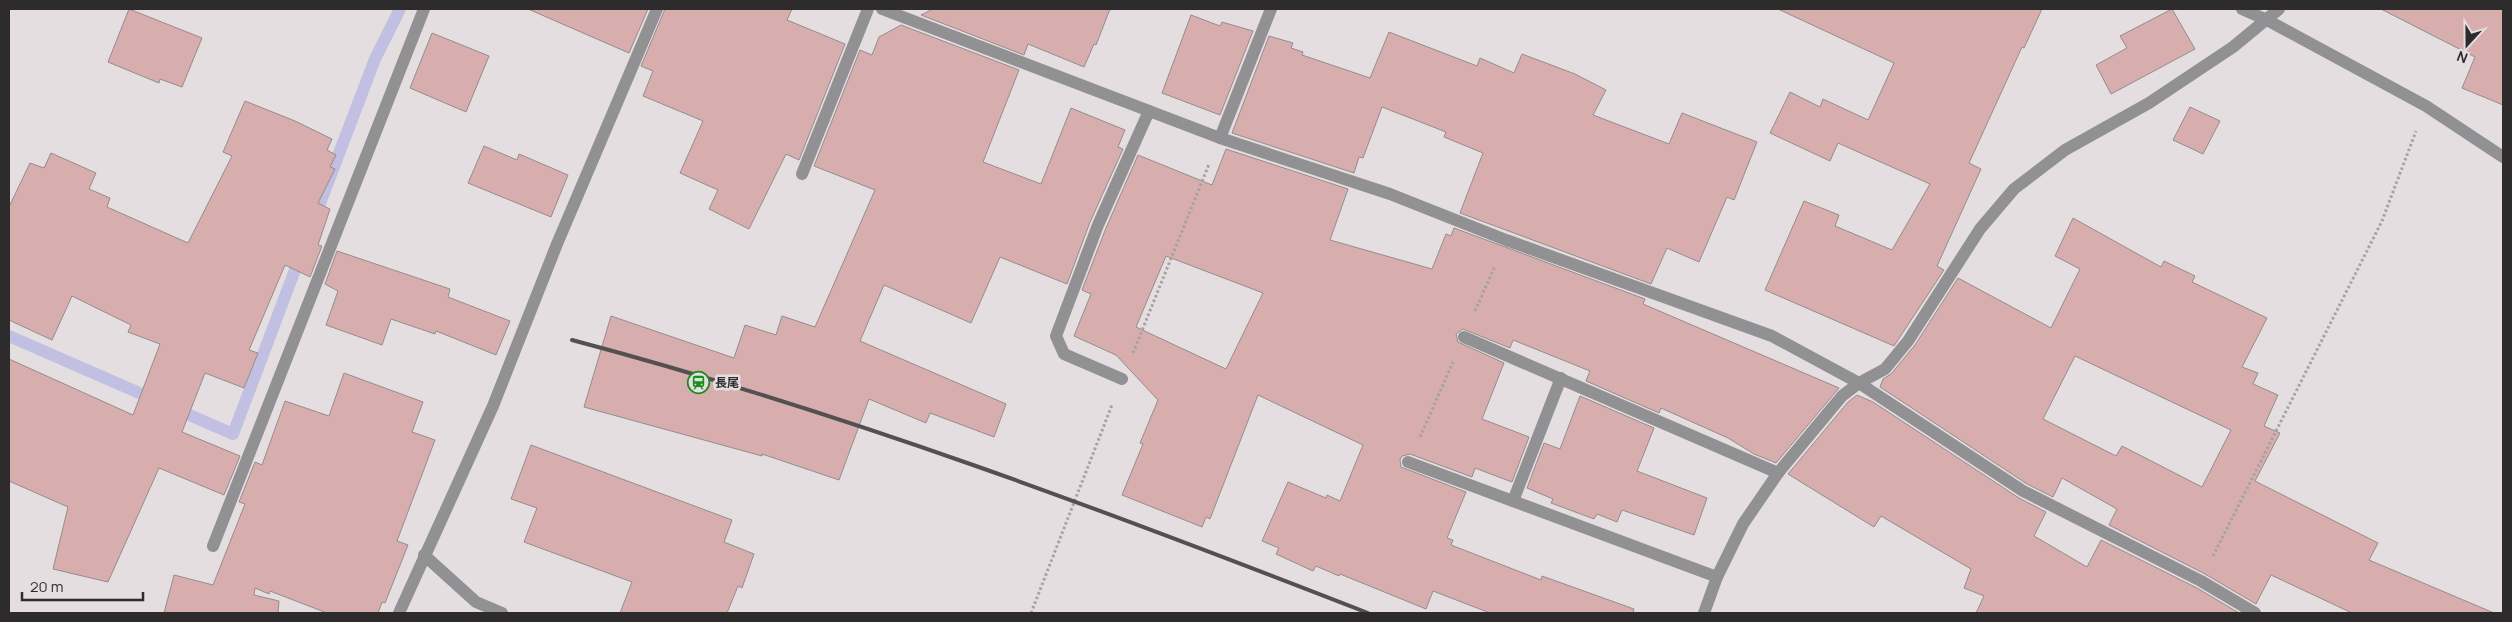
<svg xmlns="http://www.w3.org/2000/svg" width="2512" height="622" font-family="Manrope,'Noto Sans JP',sans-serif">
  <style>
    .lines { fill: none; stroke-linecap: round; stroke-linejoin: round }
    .stream { stroke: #c1c0e3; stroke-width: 12 }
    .building { fill: #d7aead; stroke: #948c8c; fill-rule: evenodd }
    .path { stroke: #a6a1a3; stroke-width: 3; stroke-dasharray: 2.5 2.5; stroke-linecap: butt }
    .minor { stroke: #919092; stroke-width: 12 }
    .rail { stroke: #545052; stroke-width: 4 }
    .labels { text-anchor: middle; stroke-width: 5; stroke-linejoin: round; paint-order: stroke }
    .poi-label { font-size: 12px; font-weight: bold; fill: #2e2b2d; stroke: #e5dee1; text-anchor: start }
  </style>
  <rect width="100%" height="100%" fill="#e5dee1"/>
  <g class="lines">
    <g class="stream">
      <polyline points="314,219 375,59 400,9"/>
      <polyline points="9,336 233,434 301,254"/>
    </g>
  </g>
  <g class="building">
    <polygon points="129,9 202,38 182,87 160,79 159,83 108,62"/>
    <polygon points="528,9 648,9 629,53"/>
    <polygon points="665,9 792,9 787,20 845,44 799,160 786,154 749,229 709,209 718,190 680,173 703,121 643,96 653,71 641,66"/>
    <polygon points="933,9 1110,9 1096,45 1094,44 1084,67 1028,44 1024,55 921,15"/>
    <polygon points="1778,9 2042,9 2024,48 2022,47 1969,163 1981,169 1937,266 1944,270 1894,346 1765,290 1804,201 1839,215 1835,226 1892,250 1930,184 1838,143 1830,161 1770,133 1790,92 1820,107 1823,99 1868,120 1894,63"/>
    <polygon points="2172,9 2195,49 2111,94 2096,65 2127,48 2120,36"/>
    <polygon points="2381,9 2503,9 2503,105 2462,88 2475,57"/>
    <polygon points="1191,15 1220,26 1222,22 1253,31 1220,115 1162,93"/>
    <polygon points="901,25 1019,70 983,162 1041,184 1071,108 1125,130 1118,147 1123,149 1090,222 1067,284 1000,257 971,323 884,285 860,341 1006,404 994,437 930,413 926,423 869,399 839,480 762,454 762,456 584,407 611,316 734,358 745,325 776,335 782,316 815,327 875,190 814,166 860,50 872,55 879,37"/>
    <polygon points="1389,32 1477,66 1480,58 1514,73 1522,54 1575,74 1606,90 1593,115 1669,144 1682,113 1757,142 1734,200 1727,197 1699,262 1667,248 1651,284 1460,213 1483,153 1444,137 1446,132 1382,107 1363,158 1359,157 1354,173 1232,133 1269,36 1293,43 1291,48 1303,52 1302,55 1370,78"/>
    <polygon points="432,33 489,56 466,112 410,88"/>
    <polygon points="245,101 295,121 332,139 327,150 336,155 330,167 335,169 318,203 330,209 318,245 322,246 310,277 285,265 249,350 258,353 244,388 205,373 182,432 240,456 224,495 159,468 108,582 53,569 68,507 9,481 9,359 133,415 160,344 128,332 131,325 72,296 52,340 9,320 9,207 30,163 44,168 51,153 96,173 89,189 110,198 107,207 188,243 232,156 223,152"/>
    <polygon points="2190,107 2220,121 2203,154 2173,140"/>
    <polygon points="484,146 517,160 519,154 568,175 551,217 468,183"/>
    <path d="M 1226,149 L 1348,189 L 1330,240 L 1432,269 L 1446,234 L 1451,236 L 1454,228 L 1645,299 L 1643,304 L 1839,388 L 1776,463 L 1754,454 L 1728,438 L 1661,408 L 1659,413 L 1586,381 L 1590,371 L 1513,340 L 1510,348 L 1463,329 L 1456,334 L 1458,342 L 1504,363 L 1482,419 L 1529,437 L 1512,482 L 1475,468 L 1472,477 L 1410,454 L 1402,456 L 1400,460 L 1401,467 L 1466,492 L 1447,538 L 1453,540 L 1451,545 L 1541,580 L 1542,576 L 1634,609 L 1633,613 L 1490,613 L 1433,591 L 1426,609 L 1340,574 L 1339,576 L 1316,566 L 1313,571 L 1276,554 L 1279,548 L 1262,541 L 1288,482 L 1326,498 L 1327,495 L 1340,501 L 1363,445 L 1258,395 L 1210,519 L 1206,517 L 1202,527 L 1122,495 L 1143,444 L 1140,443 L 1158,400 L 1116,355 L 1074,336 L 1091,294 L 1082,290 L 1106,228 L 1138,155 L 1212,185 ZM 1166,256 L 1263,293 L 1226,369 L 1136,327 Z"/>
    <path d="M 2073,218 L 2161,267 L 2164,261 L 2195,276 L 2192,282 L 2267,318 L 2242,367 L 2258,373 L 2253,384 L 2278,395 L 2264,426 L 2280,433 L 2255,481 L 2378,543 L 2369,560 L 2494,613 L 2352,613 L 2271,575 L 2256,604 L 2205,574 L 2109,525 L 2117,509 L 2062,478 L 2053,497 L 2027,484 L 1880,387 L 1883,379 L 1891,374 L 1915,345 L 1958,278 L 2051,328 L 2080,269 L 2055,256 ZM 2075,356 L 2231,430 L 2202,487 L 2122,446 L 2116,456 L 2043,419 Z"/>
    <polygon points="337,251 450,289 448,297 510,321 496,355 436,331 435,334 391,319 382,345 326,325 338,291 325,284"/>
    <polygon points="344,373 423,402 412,432 435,440 397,541 408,545 385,603 382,602 378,613 327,613 270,591 269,594 255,588 254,595 279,601 278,613 164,613 174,575 213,585 245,504 239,502 255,462 262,465 285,401 329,416"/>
    <polygon points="1857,395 1873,402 2019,498 2046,512 2034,536 2087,567 2101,540 2197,588 2239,613 1976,613 1984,596 1964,588 1971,569 1881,516 1874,527 1788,474 1848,402"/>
    <polygon points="1580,396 1654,428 1637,471 1707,498 1694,535 1622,510 1617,522 1597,514 1594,519 1551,503 1553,499 1527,488 1544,443 1560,449"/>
    <polygon points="531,445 732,520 724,542 754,554 742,588 738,586 727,613 620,613 632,582 524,542 537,508 511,499"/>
  </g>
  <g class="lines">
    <g class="path">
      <polyline points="1475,311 1495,266"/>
      <polyline points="1133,353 1209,164"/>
      <polyline points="1420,437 1453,362"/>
      <polyline points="2213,556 2382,221 2416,131"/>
      <polyline points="1031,613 1112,405"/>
    </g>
    <g class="minor">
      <polyline points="882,9 1220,138 1390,194 1506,240 1772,336 1859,383 2023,491 2201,581 2255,613"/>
      <polyline points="2242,9 2267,20 2426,106 2503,157"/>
      <polyline points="1220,138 1271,9"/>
      <polyline points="802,174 868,9"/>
      <polyline points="1464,337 1778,473"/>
      <polyline points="1122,379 1064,354 1056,336 1098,225 1149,111"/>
      <polyline points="1408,462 1717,577"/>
      <polyline points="1513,501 1561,378"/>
      <polyline points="213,546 424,9"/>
      <polyline points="424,555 476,602 502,613"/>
      <polyline points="399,613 493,406 557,244 657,9"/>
      <polyline points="1704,613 1717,577 1743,524 1778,473 1842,396 1859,383 1885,369 1908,341 1980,229 2014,189 2065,150 2149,103 2233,47 2279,9"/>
    </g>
    <path class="rail" d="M 572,340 C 844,412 1106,511 1368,613"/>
  </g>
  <defs>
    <symbol id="station-ring" viewBox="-11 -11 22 22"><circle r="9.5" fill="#e5dee1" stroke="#188f1b" stroke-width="1.5"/><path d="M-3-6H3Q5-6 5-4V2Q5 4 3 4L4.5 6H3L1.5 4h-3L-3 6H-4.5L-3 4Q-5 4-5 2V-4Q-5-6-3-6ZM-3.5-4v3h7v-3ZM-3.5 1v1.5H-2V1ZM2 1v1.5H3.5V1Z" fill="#188f1b"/></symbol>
  </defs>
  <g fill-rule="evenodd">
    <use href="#station-ring" x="686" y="370" width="25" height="25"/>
  </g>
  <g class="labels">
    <g class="poi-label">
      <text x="715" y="387">長尾</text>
    </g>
  </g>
  <rect width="2512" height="622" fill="none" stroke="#2e2b2d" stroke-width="20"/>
  <g transform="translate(2467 45) rotate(201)" stroke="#e5dee1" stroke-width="4" paint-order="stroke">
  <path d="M0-4L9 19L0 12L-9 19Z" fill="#2e2b2d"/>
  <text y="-8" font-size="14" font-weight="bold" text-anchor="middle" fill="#2e2b2d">N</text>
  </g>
  <path d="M22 592v8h121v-8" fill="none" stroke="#2e2b2d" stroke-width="2.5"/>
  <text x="30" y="592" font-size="15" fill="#2e2b2d" stroke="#e5dee1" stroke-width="4" paint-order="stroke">20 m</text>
</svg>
